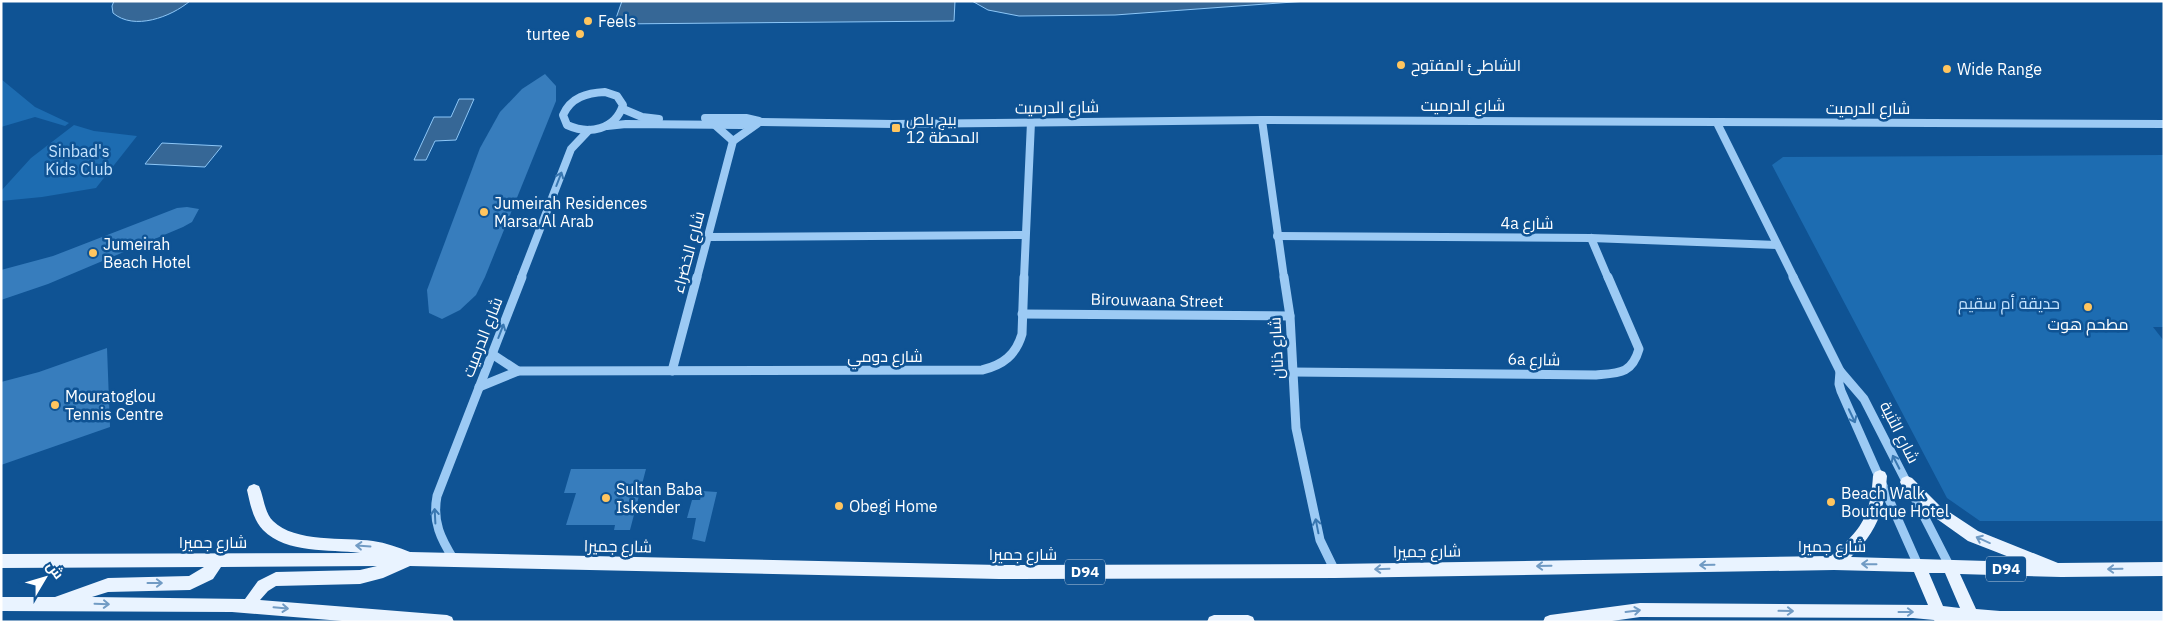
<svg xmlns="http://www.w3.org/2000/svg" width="2165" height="623" font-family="'IBM Plex Sans',Cairo,sans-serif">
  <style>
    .green { fill: #1d6cb1 }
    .water { fill: #366796; stroke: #8dc7f8 }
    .building { fill: #377dbd }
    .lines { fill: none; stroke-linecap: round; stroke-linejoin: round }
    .minor-far1 { stroke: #9ccaf4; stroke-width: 8 }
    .minor { stroke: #9ccaf4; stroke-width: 9 }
    .major { fill: #e9f3ff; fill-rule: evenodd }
    .oneway { stroke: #3977b1 }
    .oneway2 { stroke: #719bc4 }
    .poi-dot { fill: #ffc55f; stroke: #0f5394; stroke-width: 2 }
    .labels { text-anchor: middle; stroke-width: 5; stroke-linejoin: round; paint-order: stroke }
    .shield { fill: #0f5394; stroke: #b7cbdf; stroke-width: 1 }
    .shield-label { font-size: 15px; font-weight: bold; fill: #fff }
    .poi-label { font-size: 16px; fill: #fff; stroke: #0f5394; text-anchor: start }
    .street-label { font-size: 16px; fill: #fff; stroke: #0f5394 }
    .park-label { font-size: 16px; fill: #c4e3fe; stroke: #0f5394 }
  </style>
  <rect width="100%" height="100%" fill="#0f5394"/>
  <g class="green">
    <polygon points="1,79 35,107 69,123 65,126 35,117 1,127"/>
    <polygon points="74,125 94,131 137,136 96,188 42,197 1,201 1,191 31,158"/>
    <polygon points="2164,155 2164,327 2153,327 2164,341 2164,521 1980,521 1947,498 1772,165 1783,157"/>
  </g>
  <g class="water">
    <path d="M 114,1 L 190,1 C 171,17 134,31 113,13 L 112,6 Z"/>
    <polygon points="622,1 955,1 954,21 614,24"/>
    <polygon points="972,1 1307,1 1115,15 1019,16 988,10"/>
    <polygon points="459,99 474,99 456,140 435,141 426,160 414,160 434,117 451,117"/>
    <polygon points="162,143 222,146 205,167 145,164"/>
  </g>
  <g class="building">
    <polygon points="545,74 556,86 556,101 485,277 476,295 460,310 442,319 429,313 427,290 480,148 500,112 522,89"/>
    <polygon points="187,207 199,209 192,222 183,227 48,284 1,300 1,270 53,256 177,208"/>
    <polygon points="107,348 110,427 1,465 1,382 39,372"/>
    <polygon points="571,469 646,469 630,530 614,530 615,525 566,525 576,493 564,493"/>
    <polygon points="702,491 717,492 705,542 692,539 696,518 687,518 692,500 700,500"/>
  </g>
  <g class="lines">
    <g class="minor-far1">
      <path d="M 605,92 L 617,96 L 623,105 C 615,130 589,135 567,125 L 563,115 C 571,97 587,93 605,92 Z"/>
      <polyline points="623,109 642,117 659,119"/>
      <polyline points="705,118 746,118 759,121"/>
      <polyline points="1262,120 1284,278"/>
      <polyline points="1717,123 1794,278"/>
      <polyline points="715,125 733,141"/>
      <polyline points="607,126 626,124 742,125 761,122 893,124 1262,120 2164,124"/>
      <polyline points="1277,236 1591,238 1777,245"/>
      <polyline points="708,237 1025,235"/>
      <polyline points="1591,238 1608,278"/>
      <polyline points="521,278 571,149 589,130"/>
      <polyline points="697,278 733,141 757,124"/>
      <polyline points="1024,278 1031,122"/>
    </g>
    <g class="minor">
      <polyline points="1284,277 1290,316 1296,428 1320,540 1335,571"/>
      <polyline points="1793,277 1840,371 1864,399 1950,567"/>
      <polyline points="1022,314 1290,316"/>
      <polyline points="492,354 518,371"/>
      <polyline points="672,371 697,277"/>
      <polyline points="1840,371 1839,384 1841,391 1918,565"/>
      <path d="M 1292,372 L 1596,375 C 1619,373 1632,374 1639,349 L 1608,277"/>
      <path d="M 479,387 L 518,371 L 982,370 C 1003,365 1016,355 1022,334 L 1024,277"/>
      <path d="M 454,560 C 441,539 432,522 437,496 L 522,277"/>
    </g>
    <g class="major">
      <path d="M 1880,470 L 1885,472 L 1887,476 C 1884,512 1877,531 1851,557 L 2022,562 L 1968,541 L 1930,514 L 1902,486 L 1900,482 L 1902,478 L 1907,476 L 1912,478 L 1940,506 L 1978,531 L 2058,563 L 2164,562 L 2164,576 L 2061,577 L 1960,574 L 1976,609 L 2000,611 L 2164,611 L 2164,622 L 1935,622 L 1934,620 L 1913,618 L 1640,617 L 1605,622 L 1543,622 L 1545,617 L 1550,615 L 1640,603 L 1928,605 L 1914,572 L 1834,570 L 1335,578 L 999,579 L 410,566 L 383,578 L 360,584 L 276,586 L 268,591 L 260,600 L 447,615 L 452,617 L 454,622 L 354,622 L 232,612 L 1,611 L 1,597 L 55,597 L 108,578 L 189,576 L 204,567 L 1,568 L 1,554 L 360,553 C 329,549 287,554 263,530 C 253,520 250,503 247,490 L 249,486 L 254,484 L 259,486 C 264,497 264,512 273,521 C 295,543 344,537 373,541 C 386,543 398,547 410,552 L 999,565 L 1335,564 L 1831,556 C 1862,528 1870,518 1873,476 L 1875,472 ZM 377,566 L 360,570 L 276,572 L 258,581 L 245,599 L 92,597 L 108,592 L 190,590 L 213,579 L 221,567 ZM 1929,573 L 1945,573 L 1960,608 L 1943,606 Z"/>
      <polygon points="1214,615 1248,615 1253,617 1255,622 1207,622 1209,617"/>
    </g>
  </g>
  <defs><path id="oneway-shaft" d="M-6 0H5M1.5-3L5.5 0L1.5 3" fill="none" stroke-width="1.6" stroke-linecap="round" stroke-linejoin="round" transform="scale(1.25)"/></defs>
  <g class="oneway">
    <use href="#oneway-shaft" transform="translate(559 179) rotate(-69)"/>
    <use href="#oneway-shaft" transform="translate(501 331) rotate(-69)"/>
    <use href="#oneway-shaft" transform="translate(1852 416) rotate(65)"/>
    <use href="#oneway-shaft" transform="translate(1896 462) rotate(-117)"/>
    <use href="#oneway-shaft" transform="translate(435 516) rotate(-93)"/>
    <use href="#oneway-shaft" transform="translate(1317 526) rotate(-101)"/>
  </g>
  <g class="oneway2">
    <use href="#oneway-shaft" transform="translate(1983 540) rotate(-156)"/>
    <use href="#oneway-shaft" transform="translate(363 546) rotate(-176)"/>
    <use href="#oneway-shaft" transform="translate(1869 564) rotate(-179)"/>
    <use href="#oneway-shaft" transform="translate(1707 565) rotate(179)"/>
    <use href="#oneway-shaft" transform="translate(1544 566) rotate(179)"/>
    <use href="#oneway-shaft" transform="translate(1382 569) rotate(178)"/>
    <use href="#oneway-shaft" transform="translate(2115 569) rotate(179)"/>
    <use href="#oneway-shaft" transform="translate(155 583)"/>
    <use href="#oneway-shaft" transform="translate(102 604) rotate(2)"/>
    <use href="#oneway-shaft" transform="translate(281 608) rotate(5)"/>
    <use href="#oneway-shaft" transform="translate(1633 611) rotate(-7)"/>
    <use href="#oneway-shaft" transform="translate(1786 611) rotate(1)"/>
    <use href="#oneway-shaft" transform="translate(1906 612)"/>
  </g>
  <g class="poi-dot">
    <circle cx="588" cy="21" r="5"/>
    <circle cx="580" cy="34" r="5"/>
    <circle cx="1401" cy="65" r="5"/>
    <circle cx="1947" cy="69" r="5"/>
    <rect x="891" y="123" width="10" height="10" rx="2.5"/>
    <circle cx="484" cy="212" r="5"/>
    <circle cx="93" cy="253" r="5"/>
    <circle cx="2088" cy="307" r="5"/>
    <circle cx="55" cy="405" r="5"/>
    <circle cx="606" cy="498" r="5"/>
    <circle cx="1831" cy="502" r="5"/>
    <circle cx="839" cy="506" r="5"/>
  </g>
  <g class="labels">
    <g class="shield">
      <rect x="1986" y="556.5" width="40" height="25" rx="4"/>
      <rect x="1065" y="559.5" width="40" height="25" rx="4"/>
    </g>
    <g class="shield-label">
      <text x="2006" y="574">D94</text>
      <text x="1085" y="577">D94</text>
    </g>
    <g class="poi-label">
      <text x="598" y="27">Feels</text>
      <text x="570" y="40" text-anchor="end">turtee</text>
      <text x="1411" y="71">الشاطئ المفتوح</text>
      <text x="1957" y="75">Wide Range</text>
      <text x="906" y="125">بيج باص<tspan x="906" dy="18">المحطة 12</tspan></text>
      <text x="494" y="209">Jumeirah Residences<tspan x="494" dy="18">Marsa Al Arab</tspan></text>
      <text x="103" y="250">Jumeirah<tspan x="103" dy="18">Beach Hotel</tspan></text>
      <text x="2088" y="330" text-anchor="middle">مطحم هوت</text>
      <text x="65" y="402">Mouratoglou<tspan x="65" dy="18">Tennis Centre</tspan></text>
      <text x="616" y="495">Sultan Baba<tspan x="616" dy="18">Iskender</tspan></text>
      <text x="1841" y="499">Beach Walk<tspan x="1841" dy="18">Boutique Hotel</tspan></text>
      <text x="849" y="512">Obegi Home</text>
    </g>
    <g class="street-label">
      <text x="1463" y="111">شارع الدرميت</text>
      <text transform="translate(1057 107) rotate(-1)" y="6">شارع الدرميت</text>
      <text x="1868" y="114">شارع الدرميت</text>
      <text x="1527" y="229">4a شارع</text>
      <text transform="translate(688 252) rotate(-75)" y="6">شارع الخضراء</text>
      <text transform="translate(1157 300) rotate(1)" y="6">Birouwaana Street</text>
      <text transform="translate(482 337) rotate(-69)" y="6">شارع الدرميت</text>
      <text transform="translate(1276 348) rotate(-93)" y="6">شارع ذنان</text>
      <text x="885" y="362">شارع دومي</text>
      <text transform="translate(1534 359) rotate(1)" y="6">6a شارع</text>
      <text transform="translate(1900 432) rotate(63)" y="6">شارع الثنية</text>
      <text x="213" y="548">شارع جميرا</text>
      <text transform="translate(618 546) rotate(1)" y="6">شارع جميرا</text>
      <text x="1832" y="552">شارع جميرا</text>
      <text transform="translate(1427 551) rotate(-1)" y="6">شارع جميرا</text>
      <text x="1023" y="560">شارع جميرا</text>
    </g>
    <g class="park-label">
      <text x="79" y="157">Sinbad's<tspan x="79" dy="18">Kids Club</tspan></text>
      <text x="2009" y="309">حديقة أم سقيم</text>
    </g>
  </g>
  <rect width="2165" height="623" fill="none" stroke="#ffffff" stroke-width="5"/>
  <g transform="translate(45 578) rotate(52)" stroke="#0f5394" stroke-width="4" paint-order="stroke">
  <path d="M0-4L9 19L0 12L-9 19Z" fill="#ffffff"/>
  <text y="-8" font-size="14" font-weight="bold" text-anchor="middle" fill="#ffffff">ش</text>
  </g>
</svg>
